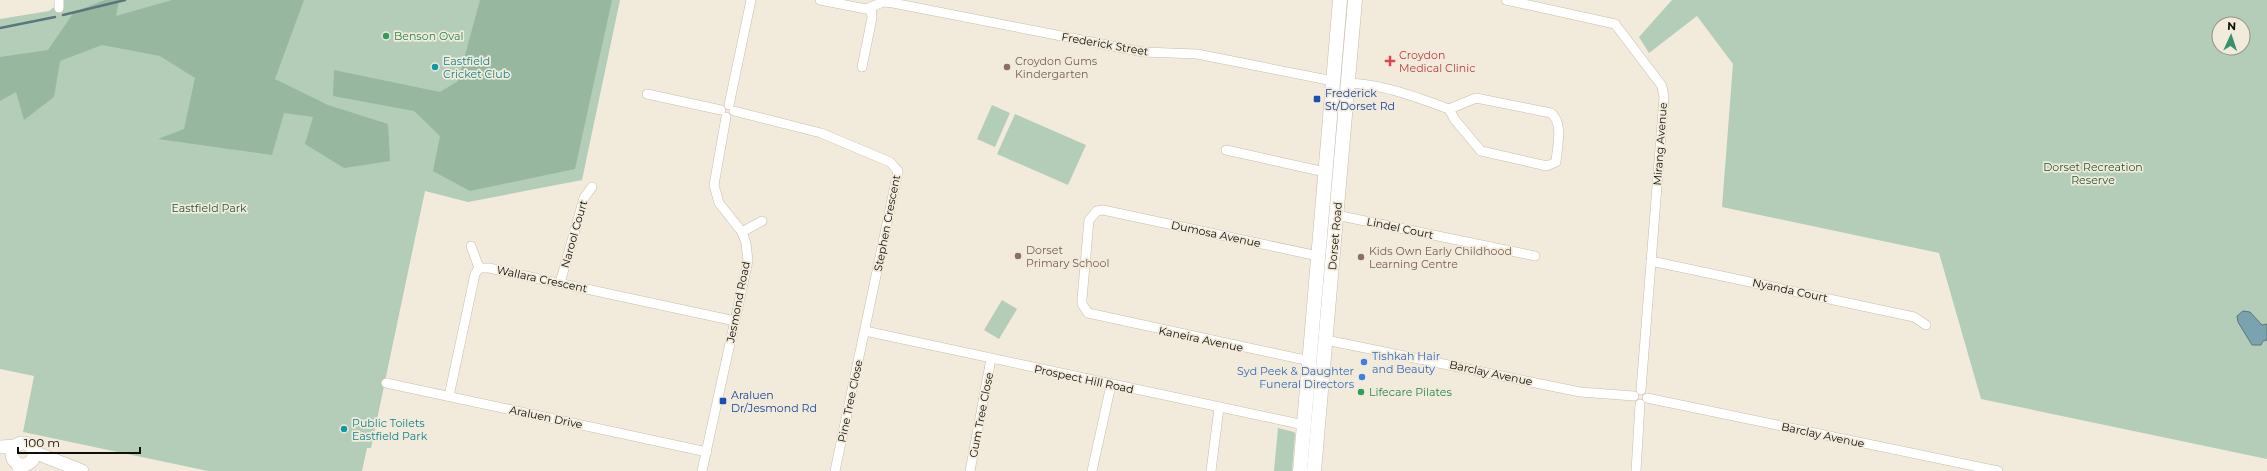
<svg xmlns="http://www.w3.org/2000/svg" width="2267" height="471" font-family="Montserrat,sans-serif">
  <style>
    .green { fill: #b3cdb9; fill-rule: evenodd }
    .forest { fill: #98b79f }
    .water { fill: #7aa3af; stroke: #5a767d }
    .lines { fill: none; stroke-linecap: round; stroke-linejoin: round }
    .stream { stroke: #5a767d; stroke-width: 2.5 }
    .minor-casing { stroke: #c4bdad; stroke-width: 10 }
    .secondary-casing { stroke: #c4bdad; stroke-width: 14 }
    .primary-casing { stroke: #c4bdad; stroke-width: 15 }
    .minor { stroke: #fff; stroke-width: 9 }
    .secondary { stroke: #fff; stroke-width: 13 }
    .primary { stroke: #fff; stroke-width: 14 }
    .leisure-dot { fill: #2e9e5b; stroke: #f2ebdb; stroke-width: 1.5 }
    .health-dot { fill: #e0444e; stroke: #f2ebdb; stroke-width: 1.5 }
    .culture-dot { fill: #0f9aa8; stroke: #f2ebdb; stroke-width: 1.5 }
    .education-dot { fill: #8d6e63; stroke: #f2ebdb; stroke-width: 1.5 }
    .transit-dot { fill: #1a4fb4; stroke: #f2ebdb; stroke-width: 1.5 }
    .shop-dot { fill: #3f7fe0; stroke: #f2ebdb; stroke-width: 1.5 }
    .labels { text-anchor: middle; stroke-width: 3.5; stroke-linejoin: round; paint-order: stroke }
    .leisure-label { font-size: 11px; fill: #27864d; stroke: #f2ebdb; text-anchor: start }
    .street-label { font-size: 11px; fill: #100e08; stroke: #f2ebdb }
    .health-label { font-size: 11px; fill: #be3a42; stroke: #f2ebdb; text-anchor: start }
    .culture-label { font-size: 11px; fill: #0d838f; stroke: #f2ebdb; text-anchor: start }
    .education-label { font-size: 11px; fill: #785e54; stroke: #f2ebdb; text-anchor: start }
    .transit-label { font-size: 11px; fill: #164399; stroke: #f2ebdb; text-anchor: start }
    .park-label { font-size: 11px; fill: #225534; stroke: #f2ebdb }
    .shop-label { font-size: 11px; fill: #366cbe; stroke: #f2ebdb; text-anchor: start }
  </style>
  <rect width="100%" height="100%" fill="#f2ebdb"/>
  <g class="green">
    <polygon points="63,0 620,0 582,180 468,202 425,191 371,448 367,448 362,471 208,471 23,432 34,376 0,369 0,19 49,11"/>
    <path d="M 1672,0 L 2267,0 L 2267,459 L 1981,399 L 1939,253 L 1722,207 L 1733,64 L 1697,16 L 1649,53 L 1639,37 ZM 2219,24 L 2243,24 L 2243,48 L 2219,48 Z"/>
    <polygon points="992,105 1010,113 995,147 977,139"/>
    <polygon points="1015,114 1086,145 1068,185 997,154"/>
    <polygon points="1002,300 1017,309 999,339 984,330"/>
    <polygon points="1278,428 1294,432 1295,434 1292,471 1274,471"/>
  </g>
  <g class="forest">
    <polygon points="105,0 119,0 116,16 172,0 304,0 275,79 328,105 388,124 390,161 344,168 305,144 313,117 284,113 272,155 158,139 184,129 195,78 160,56 102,45 60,61 54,97 24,120 16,92 0,101 0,57 48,50 74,12"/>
    <polygon points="480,0 612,0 575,169 470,191 433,171 440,136 414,111 333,96 334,70 440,92 458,81"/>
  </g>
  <polygon class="water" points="2243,311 2250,312 2262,325 2267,324 2267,340 2263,341 2261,345 2252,345 2238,322 2237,316"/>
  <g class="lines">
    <g class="stream">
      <polyline points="63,15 125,0"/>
      <polyline points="0,28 55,17"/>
    </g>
    <defs>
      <g id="minor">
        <polyline points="59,0 59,8"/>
        <polyline points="820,0 866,9 883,2 893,3 1143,52 1197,54 1333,81"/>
        <polyline points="1506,0 1615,24 1662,86 1664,97 1641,390"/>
        <polyline points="862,67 872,18 871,8"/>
        <path d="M 1347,83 C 1383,84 1416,97 1449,109 L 1476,98 L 1551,113 C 1564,124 1557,146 1556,162 L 1547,166 L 1481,151 L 1455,120 L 1449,109"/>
        <polyline points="647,94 721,110"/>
        <polyline points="729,105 751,0"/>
        <polyline points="734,111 821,133 890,162 898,171 835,471"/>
        <polyline points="1226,150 1325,172"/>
        <polyline points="1336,215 1535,256"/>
        <polyline points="742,232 762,221"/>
        <polyline points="471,246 479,268"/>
        <polyline points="1651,261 1914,317 1926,325"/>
        <polyline points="560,283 584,198 592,187"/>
        <polyline points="865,331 1304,425"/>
        <polyline points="1326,340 1580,392 1634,396"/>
        <polyline points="1310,361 1088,313 1082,304 1082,299 1089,220 1097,211 1103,210 1318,256"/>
        <polyline points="386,383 707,452"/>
        <polyline points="449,396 475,274 479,268 489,268 735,321"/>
        <polyline points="1647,398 1998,471"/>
        <polyline points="17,471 17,462"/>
        <polyline points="22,471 25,464"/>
        <polyline points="702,471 748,261 746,243 742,232 719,203 714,185 726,117"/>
        <polyline points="970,471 991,359"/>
        <polyline points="1092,471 1111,385"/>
        <polyline points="1211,471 1219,408"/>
        <polyline points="1636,471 1640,404"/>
      </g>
      <g id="secondary">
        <circle cx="23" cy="454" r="11"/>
        <polyline points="0,447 16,446"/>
        <polyline points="34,452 82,471"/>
      </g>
      <g id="primary">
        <polyline points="1300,471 1340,0"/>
        <polyline points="1314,471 1355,0"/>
      </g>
    </defs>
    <use href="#minor" class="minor-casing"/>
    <use href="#secondary" class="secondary-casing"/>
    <use href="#primary" class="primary-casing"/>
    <use href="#minor" class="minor"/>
    <use href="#secondary" class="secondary"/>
    <use href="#primary" class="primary"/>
  </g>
  <g class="leisure-dot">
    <circle cx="386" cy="36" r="4"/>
    <circle cx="1361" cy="392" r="4"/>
  </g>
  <path class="health-dot" d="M1388 55h4v4h4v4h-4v4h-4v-4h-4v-4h4z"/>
  <g class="culture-dot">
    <circle cx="435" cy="67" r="4"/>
    <circle cx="344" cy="429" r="4"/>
  </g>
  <g class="education-dot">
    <circle cx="1007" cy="67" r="4"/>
    <circle cx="1018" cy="256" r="4"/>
    <circle cx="1361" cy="257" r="4"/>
  </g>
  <g class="transit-dot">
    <rect x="1313" y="95" width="8" height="8" rx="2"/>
    <rect x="719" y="397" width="8" height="8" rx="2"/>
  </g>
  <g class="shop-dot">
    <circle cx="1364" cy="362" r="4"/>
    <circle cx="1362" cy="377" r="4"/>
  </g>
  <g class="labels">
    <g class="leisure-label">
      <text x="394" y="40">Benson Oval</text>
      <text x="1369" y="396">Lifecare Pilates</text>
    </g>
    <g class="street-label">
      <text transform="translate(1105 44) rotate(10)" y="4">Frederick Street</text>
      <text transform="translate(1660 144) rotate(-86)" y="4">Mirang Avenue</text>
      <text transform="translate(887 223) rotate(-79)" y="4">Stephen Crescent</text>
      <text transform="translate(1400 228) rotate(12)" y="4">Lindel Court</text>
      <text transform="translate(574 234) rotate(-74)" y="4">Narool Court</text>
      <text transform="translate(1216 234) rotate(12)" y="4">Dumosa Avenue</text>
      <text transform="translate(1335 236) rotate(-85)" y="4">Dorset Road</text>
      <text transform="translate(542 279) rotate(12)" y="4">Wallara Crescent</text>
      <text transform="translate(1790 290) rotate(12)" y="4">Nyanda Court</text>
      <text transform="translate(738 302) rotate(-79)" y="4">Jesmond Road</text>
      <text transform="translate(1201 339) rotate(12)" y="4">Kaneira Avenue</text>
      <text transform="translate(1491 373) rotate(12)" y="4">Barclay Avenue</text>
      <text transform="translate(1084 379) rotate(12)" y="4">Prospect Hill Road</text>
      <text transform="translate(850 401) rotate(-78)" y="4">Pine Tree Close</text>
      <text transform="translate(981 415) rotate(-79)" y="4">Gum Tree Close</text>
      <text transform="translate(546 417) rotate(12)" y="4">Araluen Drive</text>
      <text transform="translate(1823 435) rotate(12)" y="4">Barclay Avenue</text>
    </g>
    <g class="health-label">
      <text x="1399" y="59">Croydon<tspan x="1399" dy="13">Medical Clinic</tspan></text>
    </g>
    <g class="culture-label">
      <text x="443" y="65">Eastfield<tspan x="443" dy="13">Cricket Club</tspan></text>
      <text x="352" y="427">Public Toilets<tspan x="352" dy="13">Eastfield Park</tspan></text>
    </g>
    <g class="education-label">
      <text x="1015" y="65">Croydon Gums<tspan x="1015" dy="13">Kindergarten</tspan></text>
      <text x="1026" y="254">Dorset<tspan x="1026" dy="13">Primary School</tspan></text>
      <text x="1369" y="255">Kids Own Early Childhood<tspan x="1369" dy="13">Learning Centre</tspan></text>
    </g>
    <g class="transit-label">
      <text x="1325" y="97">Frederick<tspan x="1325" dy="13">St/Dorset Rd</tspan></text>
      <text x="731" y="399">Araluen<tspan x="731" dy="13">Dr/Jesmond Rd</tspan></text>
    </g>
    <g class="park-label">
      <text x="2093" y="171">Dorset Recreation<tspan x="2093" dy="13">Reserve</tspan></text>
      <text x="209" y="212">Eastfield Park</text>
    </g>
    <g class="shop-label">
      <text x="1372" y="360">Tishkah Hair<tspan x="1372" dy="13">and Beauty</tspan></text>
      <text x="1354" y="375" text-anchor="end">Syd Peek &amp; Daughter<tspan x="1354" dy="13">Funeral Directors</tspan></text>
    </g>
  </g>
  <g transform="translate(2231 36) rotate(3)"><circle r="19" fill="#f2ebdb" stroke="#989387"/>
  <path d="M0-3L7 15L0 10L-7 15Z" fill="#36926a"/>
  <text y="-6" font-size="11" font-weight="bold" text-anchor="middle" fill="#100e08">N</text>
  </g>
  <path d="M18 447v6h122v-6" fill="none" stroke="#100e08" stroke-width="2"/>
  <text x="24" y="447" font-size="12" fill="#100e08" stroke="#f2ebdb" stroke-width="3" paint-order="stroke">100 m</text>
</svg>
